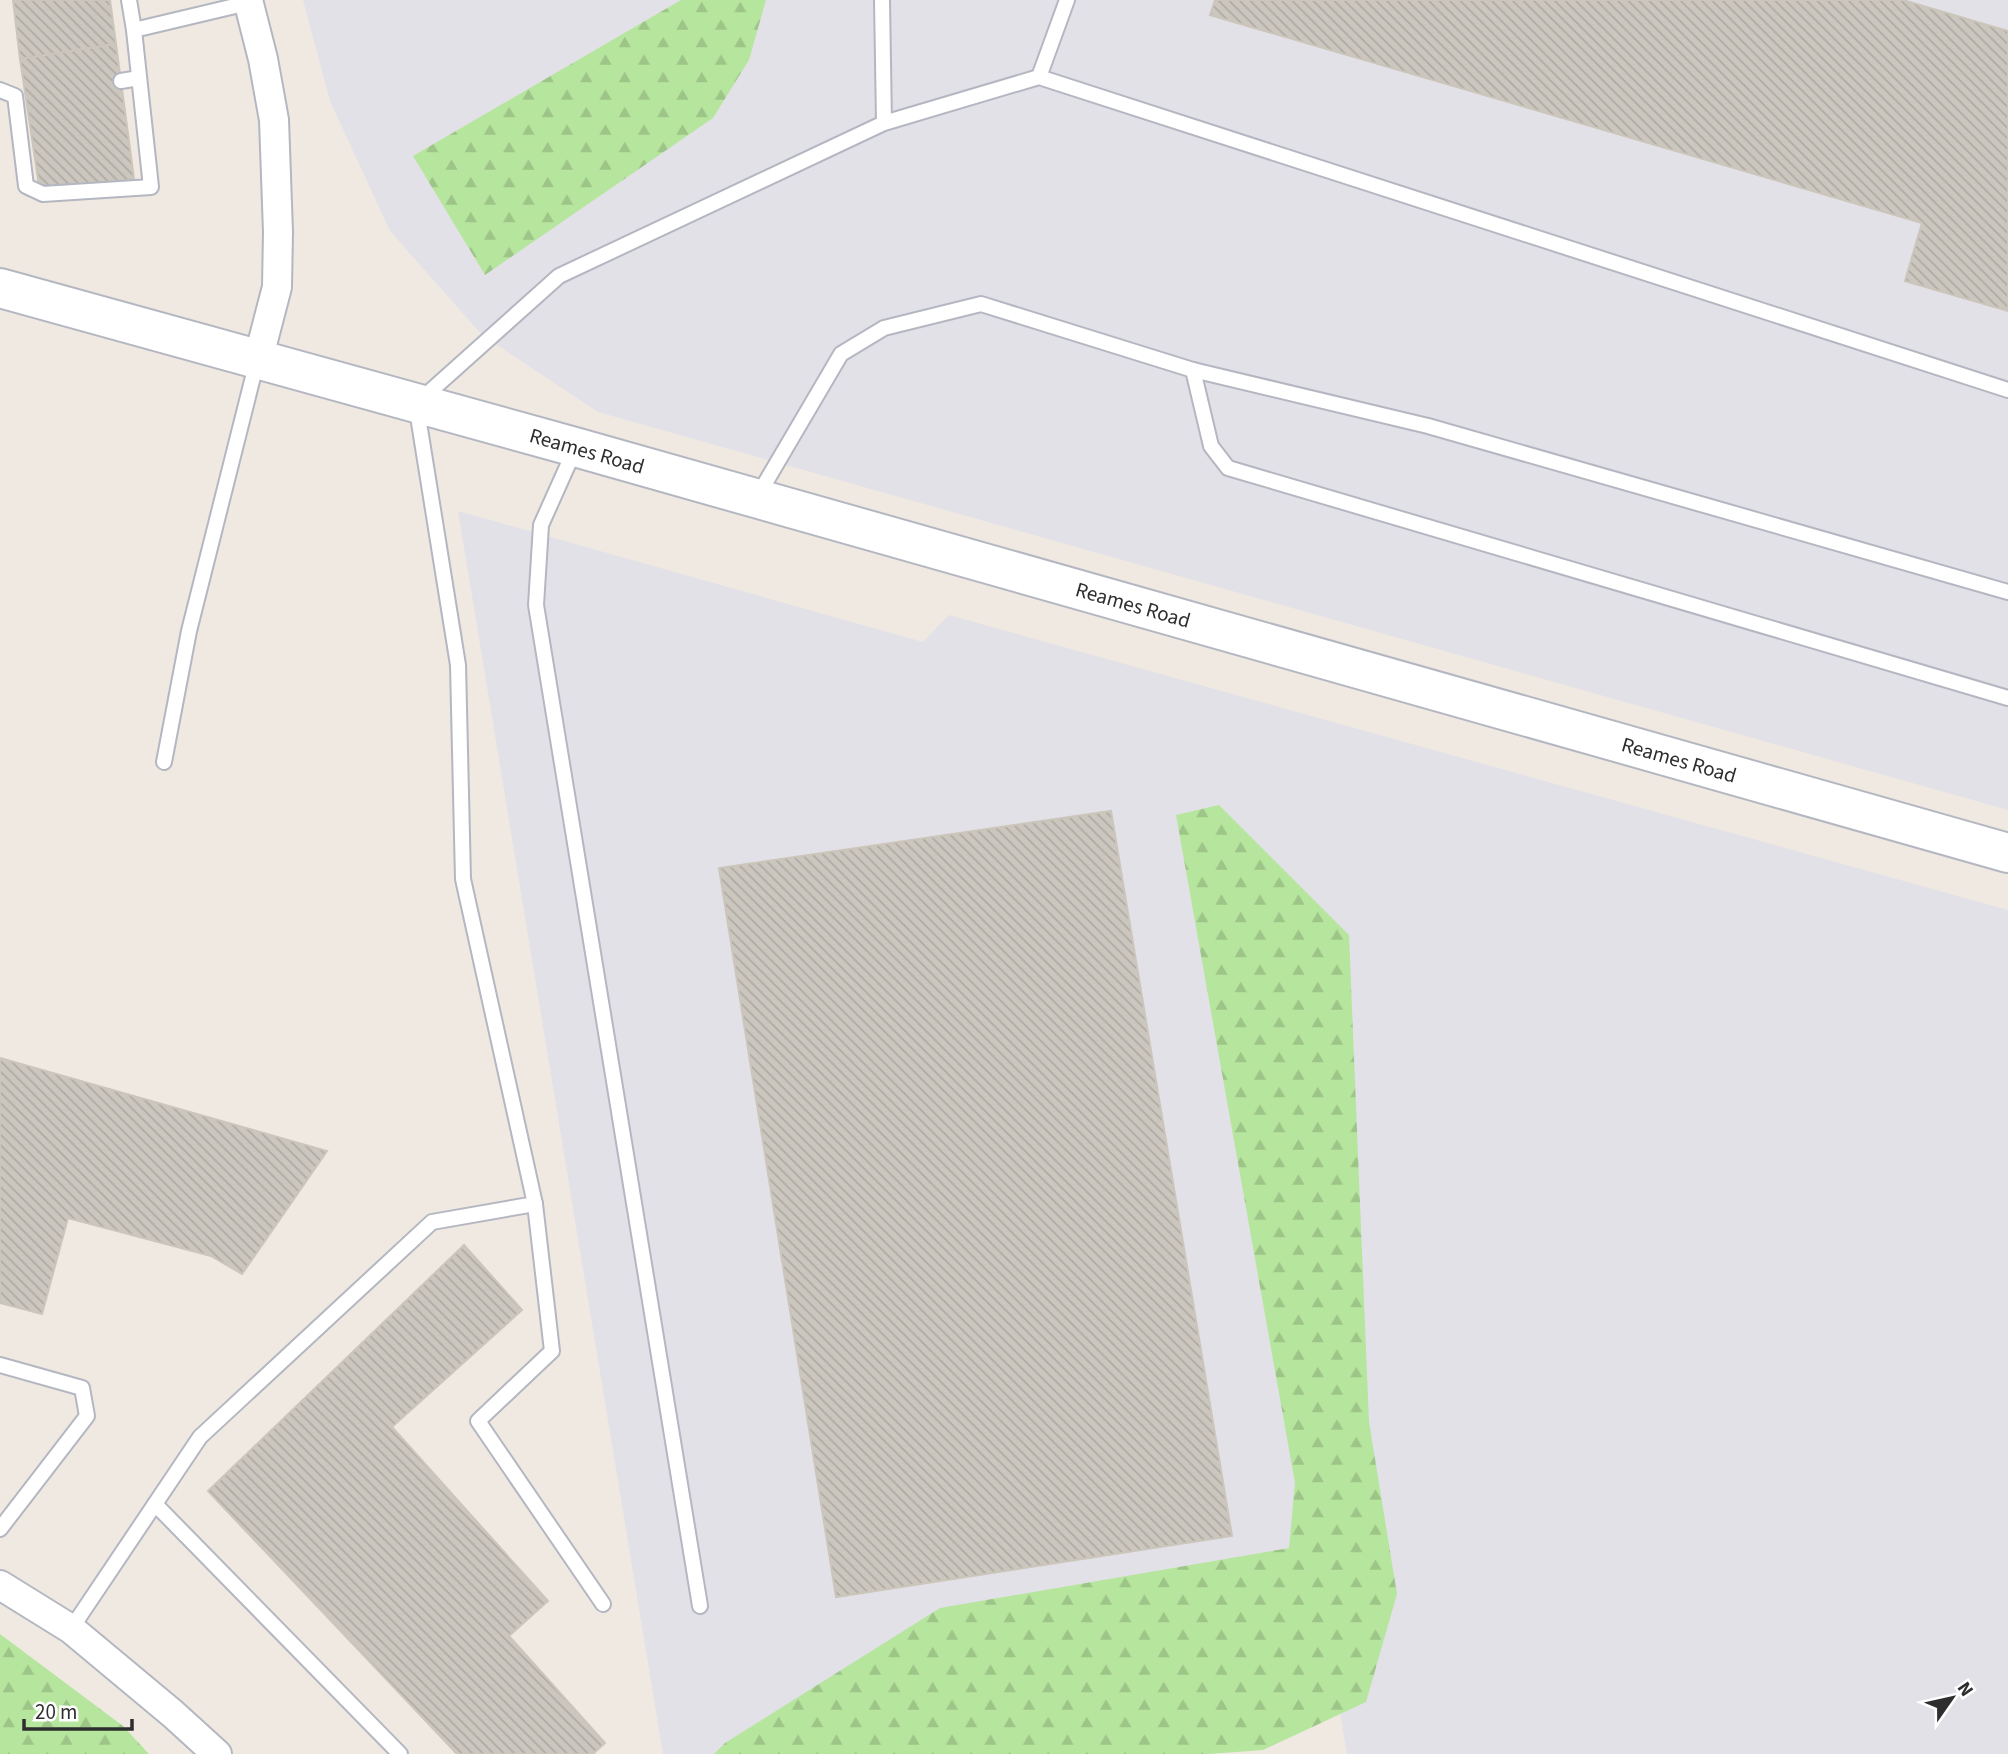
<svg xmlns="http://www.w3.org/2000/svg" width="2008" height="1754" font-family="'Source Sans 3',sans-serif">
  <style>
    .industrial { fill: #e3e1e8 }
    .forest { fill: url(#forest-firs) }
    .building { fill: url(#building-back-hatch); stroke: #cbc5ba; stroke-width: 2 }
    .lines { fill: none; stroke-linecap: round; stroke-linejoin: round }
    .lane-casing { stroke: #b4b7c1; stroke-width: 18 }
    .street-casing { stroke: #b4b7c1; stroke-width: 32 }
    .secondary-casing { stroke: #b4b7c1; stroke-width: 42 }
    .lane { stroke: #fff; stroke-width: 14 }
    .street { stroke: #fff; stroke-width: 28 }
    .secondary { stroke: #fff; stroke-width: 38 }
    .labels { text-anchor: middle; stroke-width: 5; stroke-linejoin: round; paint-order: stroke }
    .street-label { font-size: 21px; fill: #2e2e2e; stroke: #fff }
  </style>
  <defs>
    <pattern id="forest-firs" width="22" height="20" patternUnits="userSpaceOnUse" patternTransform="scale(1.75)"><rect width="22" height="20" fill="#b6e59e"/><path d="M5 1l3.5 6h-7zM16 11l3.5 6h-7z" fill="#9dc588"/></pattern>
    <pattern id="building-back-hatch" width="6" height="6" patternUnits="userSpaceOnUse" patternTransform="scale(1.75)"><rect width="6" height="6" fill="#cbc7bf"/><path d="M-1 5l2 2M0 0l6 6M5-1l2 2" fill="none" stroke="#afaba4"/></pattern>
  </defs>
  <rect width="100%" height="100%" fill="#efe9e1"/>
  <g class="industrial">
    <polygon points="303,0 2008,0 2008,810 598,412 482,335 390,231 330,101"/>
    <polygon points="458,511 923,642 949,615 2008,910 2008,1754 1347,1754 1333,1671 814,1754 663,1754"/>
  </g>
  <g class="forest">
    <polygon points="681,0 766,0 749,60 713,118 485,275 413,156"/>
    <polygon points="1219,805 1349,935 1369,1422 1397,1594 1366,1702 1263,1750 1209,1754 714,1754 725,1743 940,1608 1289,1548 1295,1483 1176,815"/>
    <polygon points="0,1634 123,1726 149,1754 0,1754"/>
  </g>
  <g class="building">
    <polygon points="13,0 110,0 116,44 20,59"/>
    <polygon points="1215,0 1903,0 2008,31 2008,311 1905,281 1922,223 1210,15"/>
    <polygon points="116,44 134,179 40,192 20,59"/>
    <polygon points="1111,811 1232,1536 836,1597 719,868"/>
    <polygon points="0,1058 327,1151 242,1274 211,1256 68,1218 42,1314 0,1303"/>
    <polygon points="464,1245 522,1310 392,1427 548,1601 509,1636 605,1743 593,1754 457,1754 208,1491"/>
  </g>
  <g class="lines">
    <defs>
      <g id="lane">
        <polyline points="129,0 134,30"/>
        <polyline points="882,0 884,123"/>
        <polyline points="1039,77 1067,0"/>
        <polyline points="121,81 139,78"/>
        <polyline points="0,90 15,96 26,186 43,194 151,187 134,30 252,2"/>
        <polyline points="1193,370 1211,446 1228,468 2008,698"/>
        <polyline points="575,449 541,525 536,605 700,1606"/>
        <polyline points="757,497 841,354 884,328 981,304 1193,370 1428,426 2008,592"/>
        <polyline points="164,762 189,631 257,361"/>
        <polyline points="535,1204 552,1351 478,1421 603,1604"/>
        <polyline points="0,1365 82,1388 87,1416 0,1529"/>
        <polyline points="155,1504 400,1754"/>
        <polyline points="71,1629 200,1437 432,1222 535,1204 463,879 458,665 416,404 559,276 884,123 1039,77 2008,390"/>
      </g>
      <g id="street">
        <polyline points="248,0 263,59 274,120 278,232 277,287 258,360"/>
        <polyline points="0,1585 71,1629 173,1714 217,1754"/>
      </g>
      <polyline id="secondary" points="0,288 575,447 2008,853"/>
    </defs>
    <use href="#lane" class="lane-casing"/>
    <use href="#street" class="street-casing"/>
    <use href="#secondary" class="secondary-casing"/>
    <use href="#lane" class="lane"/>
    <use href="#street" class="street"/>
    <use href="#secondary" class="secondary"/>
  </g>
  <g class="labels">
    <g class="street-label">
      <text transform="translate(587 451) rotate(16)" y="7">Reames Road</text>
      <text transform="translate(1133 605) rotate(16)" y="7">Reames Road</text>
      <text transform="translate(1679 760) rotate(16)" y="7">Reames Road</text>
    </g>
  </g>
  <g transform="translate(1952 1698) rotate(56)" stroke="#ffffff" stroke-width="5" paint-order="stroke">
  <path d="M0-5L12 26L0 18L-12 26Z" fill="#2e2e2e"/>
  <text y="-10" font-size="19" font-weight="bold" text-anchor="middle" fill="#2e2e2e">N</text>
  </g>
  <path d="M24 1719v10h108v-10" fill="none" stroke="#2e2e2e" stroke-width="3.5"/>
  <text x="35" y="1719" font-size="21" fill="#2e2e2e" stroke="#ffffff" stroke-width="5" paint-order="stroke">20 m</text>
</svg>
